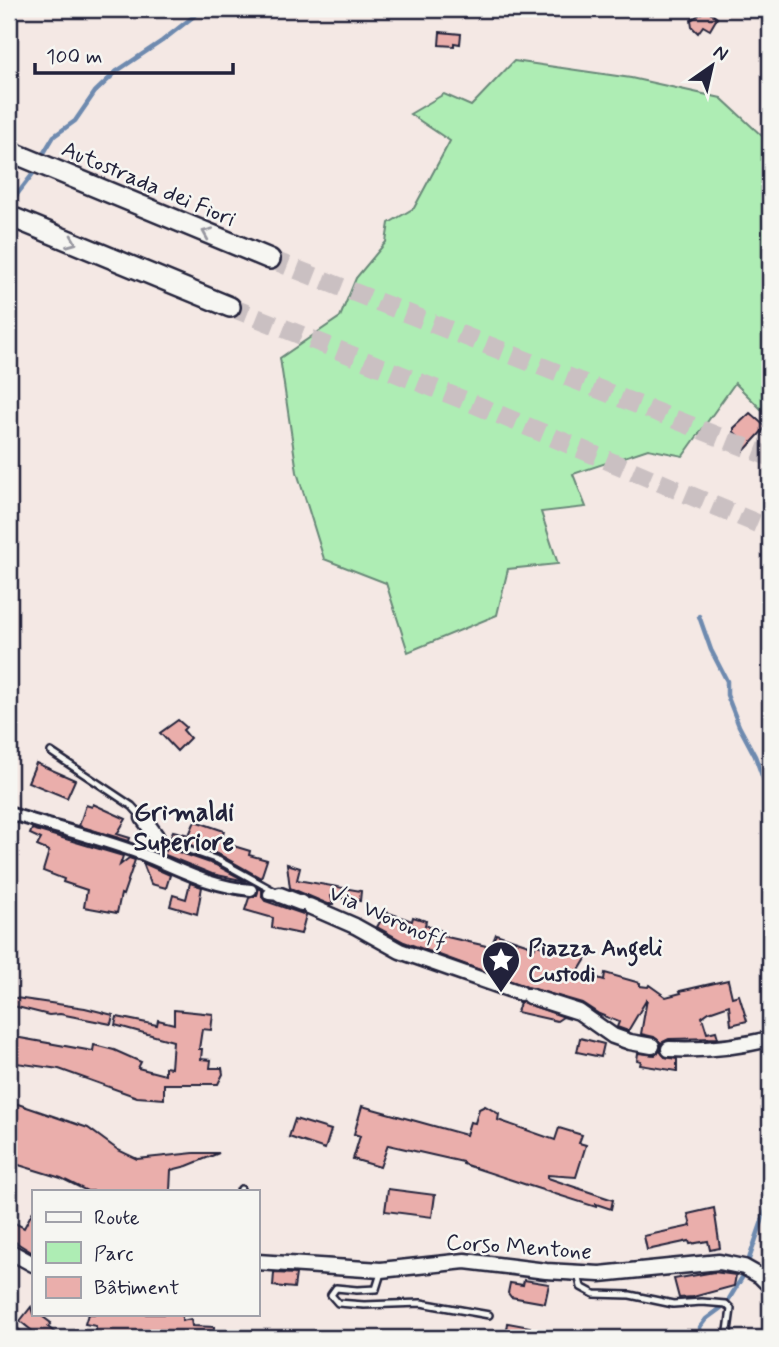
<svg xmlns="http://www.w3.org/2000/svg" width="779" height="1347" font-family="Mynerve,sans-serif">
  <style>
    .green { fill: #aeedb4; stroke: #688878; stroke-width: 2 }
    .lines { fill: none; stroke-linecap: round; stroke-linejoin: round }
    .stream { stroke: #6e8aaf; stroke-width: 4.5 }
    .building { fill: #eaaeab; stroke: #22223b; stroke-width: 2 }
    .primary-tunnel { stroke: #cac0c2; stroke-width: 16; stroke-dasharray: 16 8; stroke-linecap: butt }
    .highway-tunnel { stroke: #cac0c2; stroke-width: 19; stroke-dasharray: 19 10; stroke-linecap: butt }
    .lane-casing { stroke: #22223b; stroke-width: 10 }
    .street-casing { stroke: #22223b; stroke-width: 16 }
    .secondary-casing { stroke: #22223b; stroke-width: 19 }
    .highway-casing { stroke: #22223b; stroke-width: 24 }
    .lane { stroke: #f6f6f2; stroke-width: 5 }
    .street { stroke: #f6f6f2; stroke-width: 10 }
    .secondary { stroke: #f6f6f2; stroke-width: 14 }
    .highway { stroke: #f6f6f2; stroke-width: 19 }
    .oneway { stroke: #9797a0 }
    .labels { text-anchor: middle; stroke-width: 5; stroke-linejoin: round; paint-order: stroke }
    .street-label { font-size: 23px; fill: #22223b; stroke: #f6f6f2 }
    .poi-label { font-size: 23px; font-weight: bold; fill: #22223b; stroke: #f6f6f2; text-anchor: start }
    .quarter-label { font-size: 26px; font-weight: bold; fill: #22223b; stroke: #f6f6f2 }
  </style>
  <rect width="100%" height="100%" fill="#f4e8e4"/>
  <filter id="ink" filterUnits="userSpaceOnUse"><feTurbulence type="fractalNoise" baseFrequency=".0143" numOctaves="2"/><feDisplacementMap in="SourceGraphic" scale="14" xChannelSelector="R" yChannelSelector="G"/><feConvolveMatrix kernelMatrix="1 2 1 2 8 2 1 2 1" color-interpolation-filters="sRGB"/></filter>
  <g filter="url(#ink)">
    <polygon class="green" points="514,61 631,78 721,98 762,136 770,135 770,418 735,383 683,456 648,449 573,474 586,507 541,512 558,564 508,569 497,615 408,652 386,583 324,559 297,472 280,358 340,317 356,278 386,242 389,223 414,208 450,141 410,114 444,94 471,106"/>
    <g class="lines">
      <g class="stream">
        <polyline points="42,156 54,136 75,121 95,92 117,71 162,41 203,9"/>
        <polyline points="9,205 35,171"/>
        <polyline points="699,616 711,650 727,681 727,695 739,726 755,756 765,784 770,817"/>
        <polyline points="749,1259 770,1198"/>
        <polyline points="729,1299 743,1276"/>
        <polyline points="701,1338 700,1327 706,1319 721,1308"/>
      </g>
    </g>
    <g class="building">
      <polygon points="708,9 714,9 711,13 717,18 710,30 703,26 698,33 692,27 691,20"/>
      <polygon points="440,32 461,34 460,44 454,43 454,46 439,45"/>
      <polygon points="750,413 766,427 744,451 736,444 741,438 734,432 734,428"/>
      <polygon points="178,720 186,727 183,730 190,738 177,751 160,733"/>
      <polygon points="36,763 75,780 67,798 28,782"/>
      <polygon points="93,804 126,819 117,834 130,838 129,841 79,826 86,805 92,807"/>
      <polygon points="195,821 224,831 222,839 228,841 227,844 250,851 249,855 267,860 261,878 220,855 170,838 173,831 189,835"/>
      <polygon points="32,829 123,856 120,865 129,858 135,860 123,895 121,894 117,913 84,907 87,890 63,882 64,879 43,871 49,851 37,846 41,839 30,834"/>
      <polygon points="148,842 153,845 159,845 166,851 167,848 216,865 246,881 212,874 143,846"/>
      <polygon points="143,863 170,875 166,888 151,884"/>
      <polygon points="287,864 300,868 297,880 361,891 360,901 331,896 333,904 328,904 290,888"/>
      <polygon points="190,883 202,887 197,914 170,906 173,895 186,899"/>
      <polygon points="259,888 262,890 262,897 265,901 306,915 301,934 272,928 273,918 245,910 249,898 257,895"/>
      <polygon points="386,912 412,921 413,917 426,921 425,925 440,930 438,935 491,947 496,934 535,947 535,944 552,951 553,947 587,957 578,972 604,980 605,973 640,983 640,986 648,987 649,985 666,997 681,993 680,991 728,980 732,997 739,995 747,1021 731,1025 729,1005 709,1012 702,1017 707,1033 716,1031 718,1038 669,1039 661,1043 654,1037 641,1034 647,999 628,1031 617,1027 619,1022 599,1014 582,1003 527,987 404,942 377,927"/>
      <polygon points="9,997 85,1008 113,1015 111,1024 60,1014 49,1015 9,1005"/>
      <polygon points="518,1002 522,1002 570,1019 563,1017 557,1021 517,1012 520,1003"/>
      <polygon points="174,1010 213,1014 211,1030 202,1029 199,1049 202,1049 201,1059 211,1060 210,1068 222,1068 223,1074 218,1084 164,1084 164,1099 137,1097 59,1069 9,1062 9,1036 93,1051 94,1045 114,1050 141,1062 138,1068 165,1075 165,1067 171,1068 173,1041 115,1025 117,1017 157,1025 158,1020 174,1024"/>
      <polygon points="580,1038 604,1044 601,1057 577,1052"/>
      <polygon points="660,1051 665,1057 677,1059 677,1071 640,1065 641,1061 637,1060 638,1053 655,1055"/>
      <polygon points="9,1101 88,1128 118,1150 137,1159 194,1153 219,1153 187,1166 171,1170 170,1191 87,1191 61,1178 9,1162"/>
      <polygon points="362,1106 466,1135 470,1122 475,1123 479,1109 485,1106 499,1114 498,1120 555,1140 559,1128 582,1135 579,1143 586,1145 576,1177 548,1175 548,1178 613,1200 611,1209 596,1204 596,1207 530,1186 463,1164 463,1162 388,1145 380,1167 353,1159 360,1136 354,1134"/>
      <polygon points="295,1119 331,1130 325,1149 289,1137"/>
      <polygon points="388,1189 435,1195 432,1217 385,1211"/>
      <polygon points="714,1208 720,1248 710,1250 708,1241 690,1244 689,1241 647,1250 644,1236 691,1226 688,1214"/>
      <polygon points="33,1211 33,1253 9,1238 9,1220 24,1228"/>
      <polygon points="714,1272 736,1275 734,1286 693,1297 679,1298 674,1279"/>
      <polygon points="274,1273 296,1274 294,1288 273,1286"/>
      <polygon points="524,1280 549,1284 545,1303 511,1297 508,1293 510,1283 523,1285"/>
      <polygon points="31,1307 33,1314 39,1314 51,1323 48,1327 61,1338 41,1338 20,1321"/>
      <polygon points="88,1314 182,1314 182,1321 191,1319 192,1326 214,1327 213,1338 96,1338 96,1326 85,1324"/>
      <polygon points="508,1323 530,1327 529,1338 506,1337"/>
    </g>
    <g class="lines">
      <polyline class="primary-tunnel" points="9,1334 14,1338"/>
      <g class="highway-tunnel">
        <polyline points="270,259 770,457"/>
        <polyline points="230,307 474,404 770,529"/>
      </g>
      <defs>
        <g id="lane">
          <polyline points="51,752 132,806 141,816"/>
          <polyline points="157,837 168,843 218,860 274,891"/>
          <polyline points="240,1191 241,1189"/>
          <polyline points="381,1273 376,1289 357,1290 336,1288 331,1295 338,1303 364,1305 421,1303 489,1315"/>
          <polyline points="578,1274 581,1287 594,1294 630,1295 673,1304 702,1302 726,1304 731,1309 728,1331 730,1338"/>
          <polyline points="9,1326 22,1338"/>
        </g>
        <g id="street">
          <path d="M 9,813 C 54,828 105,839 149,857 C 186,872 209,886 251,890"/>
          <polyline points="269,894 280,895"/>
        </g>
        <g id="secondary">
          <polyline points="143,818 156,836"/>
          <polyline points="280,895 301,903"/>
          <polyline points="309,906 355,926 400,951 520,993"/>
          <polyline points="529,996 579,1012 613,1036 630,1042 652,1046"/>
          <path d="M 669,1049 C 704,1051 736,1047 770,1039"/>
          <polyline points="9,1251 33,1264"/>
          <polyline points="257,1262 381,1270 465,1261 546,1271 600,1274 719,1262 744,1267 760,1276 770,1286"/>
        </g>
        <g id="highway">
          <polyline points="9,151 270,259"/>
          <polyline points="9,216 230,307"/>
        </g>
      </defs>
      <use href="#lane" class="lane-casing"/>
      <use href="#street" class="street-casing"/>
      <use href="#secondary" class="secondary-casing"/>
      <use href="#highway" class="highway-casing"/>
      <use href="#lane" class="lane"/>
      <use href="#street" class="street"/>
      <use href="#secondary" class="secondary"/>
      <use href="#highway" class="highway"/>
    </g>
    <defs><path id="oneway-chevron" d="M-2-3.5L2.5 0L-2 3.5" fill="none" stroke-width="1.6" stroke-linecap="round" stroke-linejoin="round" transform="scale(1.75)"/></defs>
    <g class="oneway">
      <use href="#oneway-chevron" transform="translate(207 233) rotate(-157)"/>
      <use href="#oneway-chevron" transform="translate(72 242) rotate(22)"/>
    </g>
  </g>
  <defs>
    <symbol id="sight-pin" viewBox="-11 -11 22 30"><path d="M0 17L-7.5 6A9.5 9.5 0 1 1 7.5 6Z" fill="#22223b" stroke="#f6f6f2"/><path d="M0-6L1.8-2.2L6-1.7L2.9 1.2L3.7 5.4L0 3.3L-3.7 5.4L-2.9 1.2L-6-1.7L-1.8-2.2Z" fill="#fff"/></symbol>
  </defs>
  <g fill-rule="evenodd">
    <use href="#sight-pin" x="479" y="938" width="44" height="60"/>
  </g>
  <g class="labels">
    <g class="street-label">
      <text transform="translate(149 183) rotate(23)" y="8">Autostrada dei Fiori</text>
      <text transform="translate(388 916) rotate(24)" y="8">Via Woronoff</text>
      <text transform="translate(519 1246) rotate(4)" y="8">Corso Mentone</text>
    </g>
    <g class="poi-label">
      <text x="528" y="955">Piazza Angeli<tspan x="528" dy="26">Custodi</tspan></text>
    </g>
    <g class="quarter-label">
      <text x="184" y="820">Grimaldi<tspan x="184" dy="30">Superiore</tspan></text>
    </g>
  </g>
  <rect width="779" height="1347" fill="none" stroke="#f6f6f2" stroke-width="35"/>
  <rect x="18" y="18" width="744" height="1312" fill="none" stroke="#22223b" stroke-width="2.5" filter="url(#ink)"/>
  <rect x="32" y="1190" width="228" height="126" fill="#f6f6f2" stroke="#a1a1a9" stroke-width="2"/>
  <rect x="46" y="1212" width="35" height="10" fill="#f6f6f2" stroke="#a1a1a9" stroke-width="2"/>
  <text x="94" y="1224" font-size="21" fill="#22223b">Route</text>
  <rect x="46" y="1242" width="35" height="21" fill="#aeedb4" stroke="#a1a1a9" stroke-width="2"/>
  <text x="94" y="1260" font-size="21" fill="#22223b">Parc</text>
  <rect x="46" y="1277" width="35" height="21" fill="#eaaeab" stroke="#a1a1a9" stroke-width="2"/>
  <text x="94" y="1294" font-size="21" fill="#22223b">Bâtiment</text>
  <g transform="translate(712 66) rotate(34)" stroke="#f6f6f2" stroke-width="5" paint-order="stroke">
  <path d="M0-5L12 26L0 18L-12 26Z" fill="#22223b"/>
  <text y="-10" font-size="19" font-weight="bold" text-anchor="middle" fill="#22223b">N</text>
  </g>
  <path d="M35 63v10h198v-10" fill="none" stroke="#22223b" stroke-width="3.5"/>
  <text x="46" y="63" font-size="21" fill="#22223b" stroke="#f6f6f2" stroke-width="5" paint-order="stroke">100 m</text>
</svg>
